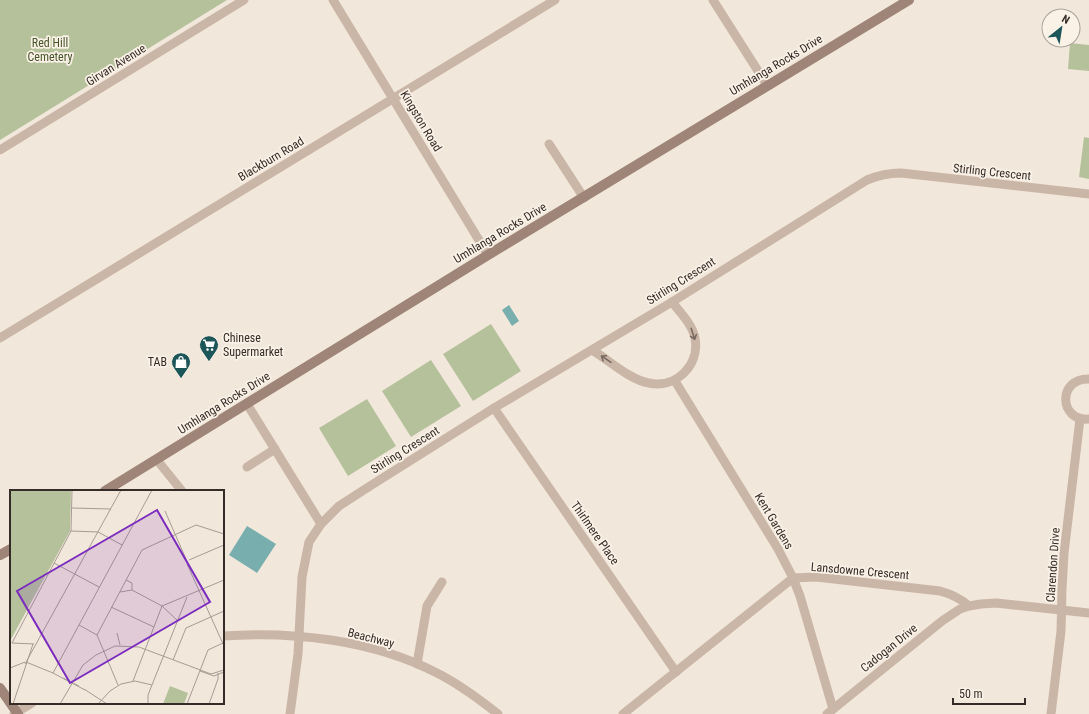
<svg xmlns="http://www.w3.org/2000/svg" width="1089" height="714" font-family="'Roboto Condensed',sans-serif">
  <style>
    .green { fill: #b5c19b }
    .water { fill: #79aeaf }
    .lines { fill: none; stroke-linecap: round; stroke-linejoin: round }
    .minor { stroke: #cab6a7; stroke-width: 9 }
    .secondary { stroke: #9e8578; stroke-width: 10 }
    .oneway { stroke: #796a61 }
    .labels { text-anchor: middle; stroke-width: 3.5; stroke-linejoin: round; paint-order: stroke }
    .park-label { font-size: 12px; fill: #47552b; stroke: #faf1e7 }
    .street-label { font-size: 12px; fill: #362c27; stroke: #faf1e7 }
    .poi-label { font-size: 12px; fill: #362c27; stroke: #faf1e7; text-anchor: start }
    .inset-road { fill: none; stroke: #a79c93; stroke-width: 1 }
    .view { fill: #7b2cbf; fill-opacity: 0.15; stroke: #7b2cbf; stroke-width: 2 }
    .inset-edge { fill: none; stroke: #362c27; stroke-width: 2 }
  </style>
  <rect width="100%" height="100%" fill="#f2e7db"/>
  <g class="green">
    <polygon points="0,0 227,0 0,140"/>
    <polygon points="1070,43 1089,45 1089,71 1068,69"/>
    <polygon points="1084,137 1089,138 1089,179 1079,177"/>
    <polygon points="491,324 521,371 473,401 443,354"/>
    <polygon points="431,360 461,406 411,437 382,391"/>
    <polygon points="367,399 396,446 348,476 319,428"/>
  </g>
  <g class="water">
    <polygon points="509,305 519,321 512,326 502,310"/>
    <polygon points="247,526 276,544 257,573 229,555"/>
  </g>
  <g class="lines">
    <g class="minor">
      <polyline points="333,0 488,255"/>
      <polyline points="713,0 767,85"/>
      <polyline points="549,144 584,198"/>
      <polyline points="0,150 244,0"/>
      <polyline points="0,338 555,0"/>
      <path d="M 592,350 C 609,360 630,380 649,383 C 676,389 700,365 695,338 C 692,324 680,312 672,302"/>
      <path d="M 1089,379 C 1057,378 1059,422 1089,419"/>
      <polyline points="675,381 778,549 793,578 800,596 833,709"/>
      <polyline points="247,404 321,524"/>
      <polyline points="494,408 676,672"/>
      <polyline points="157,460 182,491"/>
      <polyline points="247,467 275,449"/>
      <path d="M 223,636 C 294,631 373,640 437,673 C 459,684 479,699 498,714"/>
      <polyline points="417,664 427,606 442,582"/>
      <polyline points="14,714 32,703"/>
      <path d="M 290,714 L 298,654 L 302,577 L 309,542 L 321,524 L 339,506 L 370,486 L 494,408 L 672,302 L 867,180 C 879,175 888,173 901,173 L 1089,194"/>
      <path d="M 623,714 L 793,578 L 816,577 L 940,591 C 951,594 960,598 969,606 L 981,604 L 996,603 L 1089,613"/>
      <polyline points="827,714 942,621 960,609 969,606"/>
      <polyline points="1051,714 1061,631 1062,589 1064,553 1080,419"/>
    </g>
    <g class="secondary">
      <polyline points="105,491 488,255 909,0"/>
      <polyline points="0,555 11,549"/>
      <polyline points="0,688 18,714"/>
    </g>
  </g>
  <defs><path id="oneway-shaft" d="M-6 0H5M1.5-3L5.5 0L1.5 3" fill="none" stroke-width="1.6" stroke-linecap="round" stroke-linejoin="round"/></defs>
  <g class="oneway">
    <use href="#oneway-shaft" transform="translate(693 334) rotate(72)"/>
    <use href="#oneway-shaft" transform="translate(606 359) rotate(-146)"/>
  </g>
  <defs>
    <symbol id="supermarket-pin" viewBox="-11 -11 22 30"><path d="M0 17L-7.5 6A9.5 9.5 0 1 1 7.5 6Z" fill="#1c5658" stroke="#faf1e7"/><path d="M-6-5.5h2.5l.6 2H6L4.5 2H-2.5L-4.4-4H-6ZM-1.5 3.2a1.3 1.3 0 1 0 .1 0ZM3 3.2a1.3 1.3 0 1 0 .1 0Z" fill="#fff"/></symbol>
    <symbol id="shop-pin" viewBox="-11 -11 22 30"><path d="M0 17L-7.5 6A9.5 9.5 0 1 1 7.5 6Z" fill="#1c5658" stroke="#faf1e7"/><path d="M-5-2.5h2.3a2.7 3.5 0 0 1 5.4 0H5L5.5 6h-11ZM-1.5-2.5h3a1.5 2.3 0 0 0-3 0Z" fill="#fff"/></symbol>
  </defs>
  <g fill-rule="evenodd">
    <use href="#supermarket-pin" x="198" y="334" width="22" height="30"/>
    <use href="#shop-pin" x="170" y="351" width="22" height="30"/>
  </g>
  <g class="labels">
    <g class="park-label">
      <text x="50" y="47">Red Hill<tspan x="50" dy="14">Cemetery</tspan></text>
    </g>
    <g class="street-label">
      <text transform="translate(116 65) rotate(-32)" y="4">Girvan Avenue</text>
      <text transform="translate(776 65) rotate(-31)" y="4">Umhlanga Rocks Drive</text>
      <text transform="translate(421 121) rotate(59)" y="4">Kingston Road</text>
      <text transform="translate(271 159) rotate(-31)" y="4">Blackburn Road</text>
      <text transform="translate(992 172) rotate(6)" y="4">Stirling Crescent</text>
      <text transform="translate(500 233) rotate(-31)" y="4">Umhlanga Rocks Drive</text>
      <text transform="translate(681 281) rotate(-32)" y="4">Stirling Crescent</text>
      <text transform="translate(224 403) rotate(-32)" y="4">Umhlanga Rocks Drive</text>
      <text transform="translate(405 450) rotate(-32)" y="4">Stirling Crescent</text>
      <text transform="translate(774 521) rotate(59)" y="4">Kent Gardens</text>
      <text transform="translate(595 533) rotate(55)" y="4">Thirlmere Place</text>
      <text transform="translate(1053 565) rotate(-86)" y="4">Clarendon Drive</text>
      <text transform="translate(860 571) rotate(5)" y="4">Lansdowne Crescent</text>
      <text transform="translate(371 638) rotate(14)" y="4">Beachway</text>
      <text transform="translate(889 648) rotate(-39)" y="4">Cadogan Drive</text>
    </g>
    <g class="poi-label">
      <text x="223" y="342">Chinese<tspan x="223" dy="14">Supermarket</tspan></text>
      <text x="167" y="366" text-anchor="end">TAB</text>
    </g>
  </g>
  <g transform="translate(10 490)">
    <rect width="214" height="214" fill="#f2e7db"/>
    <path d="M 0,0 L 61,0 L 60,41 L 0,151 ZM 160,196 L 178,203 L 174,214 L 153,214 Z" fill="#b5c19b"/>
    <path class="inset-road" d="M 62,18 L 101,19M 155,21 L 176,69M 61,41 L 88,42 L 112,55M 179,70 L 214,55M 44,73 L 89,97M 177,74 L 214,156M 122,100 L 152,116 L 167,130M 110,102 L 122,100 L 122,93 L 116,90M 101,117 L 144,137M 69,135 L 87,145M 107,143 L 110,155M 2,153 L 61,41 L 62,0M 2,153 L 24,154M 163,170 L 176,138 L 214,121M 16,172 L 43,183M 15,174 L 111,0M 0,178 L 15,172M 190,181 L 204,186 L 214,182M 53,188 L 69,196M 123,191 L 152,116 L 214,90M 108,195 L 87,145 L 132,60 L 186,35 L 214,44M 74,199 L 97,214M 75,200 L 43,183 L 142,0M 3,214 L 23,154M 50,214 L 73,175 L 86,165 L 105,156 L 129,157 L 201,184 L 214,180M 88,214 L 100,201 L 111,194 L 125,191 L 142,195M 138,214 L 138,205 L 177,107M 177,214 L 198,160 L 213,153M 199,214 L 208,189 L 208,183"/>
    <path class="view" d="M 147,20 L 200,112 L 60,193 L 7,101 Z"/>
    <rect width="214" height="214" class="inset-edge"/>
  </g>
  <g transform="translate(1061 28) rotate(30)"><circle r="19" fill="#faf1e7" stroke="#aca29a"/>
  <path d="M0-3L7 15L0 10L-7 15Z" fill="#1c5658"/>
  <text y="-6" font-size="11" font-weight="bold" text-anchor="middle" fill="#362c27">N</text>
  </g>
  <path d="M953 698v6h72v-6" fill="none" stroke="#362c27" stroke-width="2"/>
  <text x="959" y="698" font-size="12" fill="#362c27" stroke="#faf1e7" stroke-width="3" paint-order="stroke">50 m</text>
</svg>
